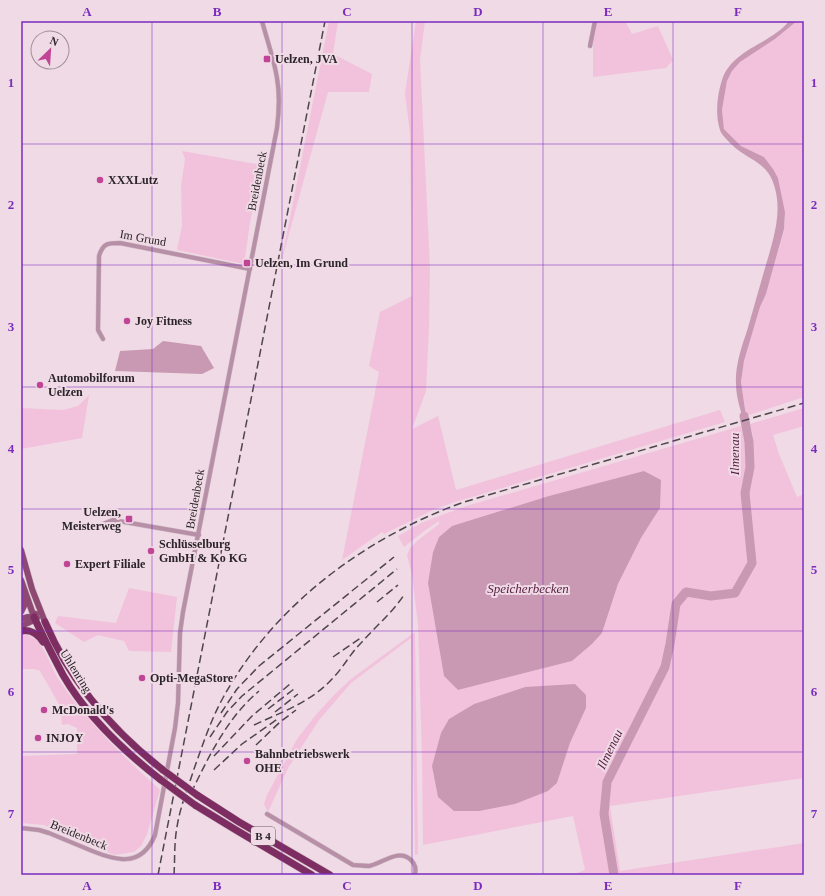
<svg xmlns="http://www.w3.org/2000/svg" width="825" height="896" font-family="'Times New Roman',serif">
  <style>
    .green { fill: #f2c2dd; fill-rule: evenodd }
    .water { fill: #c999b4 }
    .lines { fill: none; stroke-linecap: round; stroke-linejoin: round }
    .river { stroke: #c999b4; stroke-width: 9 }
    .street-casing { stroke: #ccb9c3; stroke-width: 5 }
    .primary-casing { stroke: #ccb9c3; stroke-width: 7 }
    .highway-casing { stroke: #ccb9c3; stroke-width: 8 }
    .street { stroke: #b78fa6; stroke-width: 4 }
    .primary { stroke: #8e4973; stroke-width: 6 }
    .highway { stroke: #7d2d61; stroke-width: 7 }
    .rail { stroke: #4f464b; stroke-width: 1.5; stroke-dasharray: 8 4; stroke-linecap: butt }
    .highway-bridge-casing { stroke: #ccb9c3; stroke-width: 8; stroke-linecap: butt }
    .highway-bridge { stroke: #7d2d61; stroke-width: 7 }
    .grid { fill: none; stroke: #7b2cbf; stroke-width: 1; stroke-opacity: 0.55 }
    .poi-dot { fill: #c14596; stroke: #efdae5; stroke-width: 1.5 }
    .labels { text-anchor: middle; stroke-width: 4; stroke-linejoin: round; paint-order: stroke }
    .shield { fill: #efdae5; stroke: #665b61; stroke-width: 1 }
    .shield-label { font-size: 11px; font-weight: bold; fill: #2b2428 }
    .poi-label { font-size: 12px; font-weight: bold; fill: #2b2428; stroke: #efdae5; text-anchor: start }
    .street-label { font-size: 12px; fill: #2b2428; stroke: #efdae5 }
    .water-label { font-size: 13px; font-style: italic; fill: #561d42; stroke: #efdae5 }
    .neatline { fill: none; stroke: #7b2cbf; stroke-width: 1.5 }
    .grid-label { font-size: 13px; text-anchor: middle; font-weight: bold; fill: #7b2cbf }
  </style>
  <rect width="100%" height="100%" fill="#efdae5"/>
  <g class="green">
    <polygon points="329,21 338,21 333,54 372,74 369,92 328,92 281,263"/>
    <polygon points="416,21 425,21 420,60 430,268 429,327 426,391 412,429 438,416 456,490 720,410 725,422 455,502 435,509 384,534 382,532 342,560 379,372 369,366 380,312 412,296 410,133 405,93"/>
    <polygon points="597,21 625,21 632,34 658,26 673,60 666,68 593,77 593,45"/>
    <polygon points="797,21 804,21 804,397 746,416 741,382 744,361 760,307 766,294 784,229 785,212 778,178 764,157 741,146 724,129 722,110 727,81 732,71 740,62 775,39"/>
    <polygon points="182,151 262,165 250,223 244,264 177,250 182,226 181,186 185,159"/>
    <polygon points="89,395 82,438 21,449 21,408 63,410 78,406"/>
    <path d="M 804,408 L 804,426 L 773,435 L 779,454 L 797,497 L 802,495 L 804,502 L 804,778 L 610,806 L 620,871 L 804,843 L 804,875 L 571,875 L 585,870 L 573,816 L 423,845 L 422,758 L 418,625 L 412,574 L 407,555 L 410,548 L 417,541 L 439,524 L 439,521 L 423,532 L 404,547 L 398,536 L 421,523 L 463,507 L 741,426 L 744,440 L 753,436 L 750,424 ZM 660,508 L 641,538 L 618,584 L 602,633 L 592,644 L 572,661 L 458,690 L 444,676 L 440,652 L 433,552 L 439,537 L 452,526 ZM 525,687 L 586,708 L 570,743 L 557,783 L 548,791 L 449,719 L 474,704 Z"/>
    <polygon points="129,588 177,597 171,652 129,651 124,641 98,635 84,642 55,623 58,616 116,623"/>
    <polygon points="415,632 418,854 415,855 411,638 351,683 319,720 288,768 268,812 264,804 267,795 297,739 315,716 334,695 351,679"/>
    <path d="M 23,634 C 44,637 49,665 59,680 C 87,722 123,756 160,790 L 147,834 L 141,846 L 134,852 L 114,855 L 44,825 L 21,823 L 21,756 L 77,754 L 77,728 L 68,724 L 62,725 L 60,706 L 40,671 L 34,669 L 21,669 L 21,635 Z"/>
  </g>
  <g class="water">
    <path d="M 789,21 L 797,21 L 775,39 L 740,62 L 732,71 L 727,81 L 722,110 L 724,129 L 741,146 L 764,157 L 773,169 L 778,178 L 785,212 L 784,229 L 766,294 L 760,307 L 744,361 L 741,382 L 746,416 L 746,429 C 742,414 736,399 736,384 C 735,367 741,348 747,331 C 753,310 759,289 765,268 C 773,241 783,212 774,185 C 768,165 753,161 738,150 C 734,147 721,135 720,130 C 715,115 717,95 722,80 C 732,49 771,44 789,21 Z"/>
    <polygon points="163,341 201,346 214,368 202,374 115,371 120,351 153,349"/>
    <polygon points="644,471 661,480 660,508 641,538 618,584 602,633 592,644 572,661 458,690 444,676 428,583 433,552 439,537 452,526 549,496"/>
    <polygon points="575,684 586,695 586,708 570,743 557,783 548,791 515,804 479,811 454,811 438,797 432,766 441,733 449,719 474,704 525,687"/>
  </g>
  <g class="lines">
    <polyline class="river" points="614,875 604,814 607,782 665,667 670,644 676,604 686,592 711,596 735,593 752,563 745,493 750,467 749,442 744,416"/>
    <defs>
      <g id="street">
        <polyline points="590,46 595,21"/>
        <path d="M 103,339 L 98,330 L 99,256 C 103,243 108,243 120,243 L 250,269"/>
        <polyline points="100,525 113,520 199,535"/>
        <path d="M 267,814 L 353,865 C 358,865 364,866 369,866 C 383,863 399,848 411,860 C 416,865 416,869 415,875"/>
        <path d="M 21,828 L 39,830 L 49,833 C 61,838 73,843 85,848 C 113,860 141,870 155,835 L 175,728 L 178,703 L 180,633 L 183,612 L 277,128 C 279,112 280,95 277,78 C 274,59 267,40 262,21"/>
      </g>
      <g id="primary">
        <polyline points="21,550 32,589 45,622"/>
        <polyline points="21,580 34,617"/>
        <polyline points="21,612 24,606 24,595"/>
        <polyline points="21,619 28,617 37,618"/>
        <polyline points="21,626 32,621 36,614"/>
      </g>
      <g id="highway">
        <path d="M 34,617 C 43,637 53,656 63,675 C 86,715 125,752 161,780"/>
        <path d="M 45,622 C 70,681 113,731 163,770"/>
        <path d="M 21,631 C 30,629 38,634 43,642"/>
        <polyline points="197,795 239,822 330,875"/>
        <polyline points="195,805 236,830 312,875"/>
      </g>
    </defs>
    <use href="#street" class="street-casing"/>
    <use href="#primary" class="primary-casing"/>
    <use href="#highway" class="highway-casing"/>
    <use href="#street" class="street"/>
    <use href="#primary" class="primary"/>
    <use href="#highway" class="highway"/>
    <g class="rail">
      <polyline points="377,602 398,585"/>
      <polyline points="333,657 362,637"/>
      <polyline points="268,709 294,689"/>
      <polyline points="275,712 298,694"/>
      <polyline points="221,713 237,689 259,666 394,557"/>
      <path d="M 254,725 C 282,712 311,702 332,679 C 343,668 350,654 361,643 C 375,627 392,613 404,595"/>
      <polyline points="210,737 227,712 242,696 397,569"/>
      <polyline points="256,745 280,722 296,710"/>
      <polyline points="214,756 252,716 290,684"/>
      <polyline points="214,770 242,744 279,718"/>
      <path d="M 191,793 C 209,756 227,718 259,691"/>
      <polyline points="158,875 325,21"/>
      <path d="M 174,875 C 175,859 174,843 177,827 C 180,807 188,788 194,769 C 203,744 211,719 224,696 C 275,604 366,537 464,502 L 804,403"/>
    </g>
    <defs>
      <g id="highway-bridge">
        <polyline points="163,770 197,795"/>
        <polyline points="161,780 195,805"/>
      </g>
    </defs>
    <use href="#highway-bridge" class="highway-bridge-casing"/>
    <use href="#highway-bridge" class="highway-bridge"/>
  </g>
  <path class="grid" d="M 152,21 L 152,875M 282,21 L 282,875M 412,21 L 412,875M 543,21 L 543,875M 673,21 L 673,875M 21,144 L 804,144M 21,265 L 804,265M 21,387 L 804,387M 21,509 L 804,509M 21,631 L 804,631M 21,752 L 804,752"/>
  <g class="poi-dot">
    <rect x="263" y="55" width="8" height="8" rx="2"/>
    <circle cx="100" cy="180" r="4"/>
    <rect x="243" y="259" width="8" height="8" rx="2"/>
    <circle cx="127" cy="321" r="4"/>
    <circle cx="40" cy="385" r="4"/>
    <rect x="125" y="515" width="8" height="8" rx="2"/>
    <circle cx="151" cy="551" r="4"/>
    <circle cx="67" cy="564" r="4"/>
    <circle cx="142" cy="678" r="4"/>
    <circle cx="44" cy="710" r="4"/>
    <circle cx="38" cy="738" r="4"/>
    <circle cx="247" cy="761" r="4"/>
  </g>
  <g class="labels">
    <rect class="shield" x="251" y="827" width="24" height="18" rx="3"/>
    <g class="shield-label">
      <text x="263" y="840">B 4</text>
    </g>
    <g class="poi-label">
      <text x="275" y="63">Uelzen, JVA</text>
      <text x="108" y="184">XXXLutz</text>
      <text x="255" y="267">Uelzen, Im Grund</text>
      <text x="135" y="325">Joy Fitness</text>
      <text x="48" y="382">Automobilforum<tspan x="48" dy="14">Uelzen</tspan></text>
      <text x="121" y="516" text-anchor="end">Uelzen,<tspan x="121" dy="14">Meisterweg</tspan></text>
      <text x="159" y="548">Schlüsselburg<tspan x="159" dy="14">GmbH &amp; Ko KG</tspan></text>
      <text x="75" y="568">Expert Filiale</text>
      <text x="150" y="682">Opti-MegaStore</text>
      <text x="52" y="714">McDonald's</text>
      <text x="46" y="742">INJOY</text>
      <text x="255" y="758">Bahnbetriebswerk<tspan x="255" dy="14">OHE</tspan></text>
    </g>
    <g class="street-label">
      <text transform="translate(257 181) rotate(-79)" y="4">Breidenbeck</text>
      <text transform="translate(143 238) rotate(10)" y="4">Im Grund</text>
      <text transform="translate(195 499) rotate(-80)" y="4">Breidenbeck</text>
      <text transform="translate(76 671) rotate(58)" y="4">Uhlenring</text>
      <text transform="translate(79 835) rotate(22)" y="4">Breidenbeck</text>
    </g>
    <g class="water-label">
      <text transform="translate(734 454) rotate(-90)" y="5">Ilmenau</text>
      <text x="528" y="593">Speicherbecken</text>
      <text transform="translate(609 749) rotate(-64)" y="5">Ilmenau</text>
    </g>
  </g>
  <rect width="825" height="896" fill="none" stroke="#efdae5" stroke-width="44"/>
  <g transform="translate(50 50) rotate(25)"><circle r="19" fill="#efdae5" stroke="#a19199"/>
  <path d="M0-3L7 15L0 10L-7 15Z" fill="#c14596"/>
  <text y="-6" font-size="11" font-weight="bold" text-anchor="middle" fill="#2b2428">N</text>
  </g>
  <rect x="22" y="22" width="781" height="852" class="neatline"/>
  <g class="grid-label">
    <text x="87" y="16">A</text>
    <text x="217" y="16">B</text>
    <text x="347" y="16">C</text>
    <text x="478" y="16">D</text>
    <text x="608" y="16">E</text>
    <text x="738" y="16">F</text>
    <text x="11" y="87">1</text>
    <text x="814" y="87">1</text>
    <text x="11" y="209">2</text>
    <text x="814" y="209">2</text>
    <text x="11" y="331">3</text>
    <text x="814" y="331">3</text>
    <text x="11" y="453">4</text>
    <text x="814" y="453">4</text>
    <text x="11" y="574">5</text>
    <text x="814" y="574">5</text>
    <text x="11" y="696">6</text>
    <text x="814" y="696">6</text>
    <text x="11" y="818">7</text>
    <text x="814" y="818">7</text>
    <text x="87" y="890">A</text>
    <text x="217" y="890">B</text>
    <text x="347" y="890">C</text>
    <text x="478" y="890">D</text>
    <text x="608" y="890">E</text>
    <text x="738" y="890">F</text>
  </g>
</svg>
